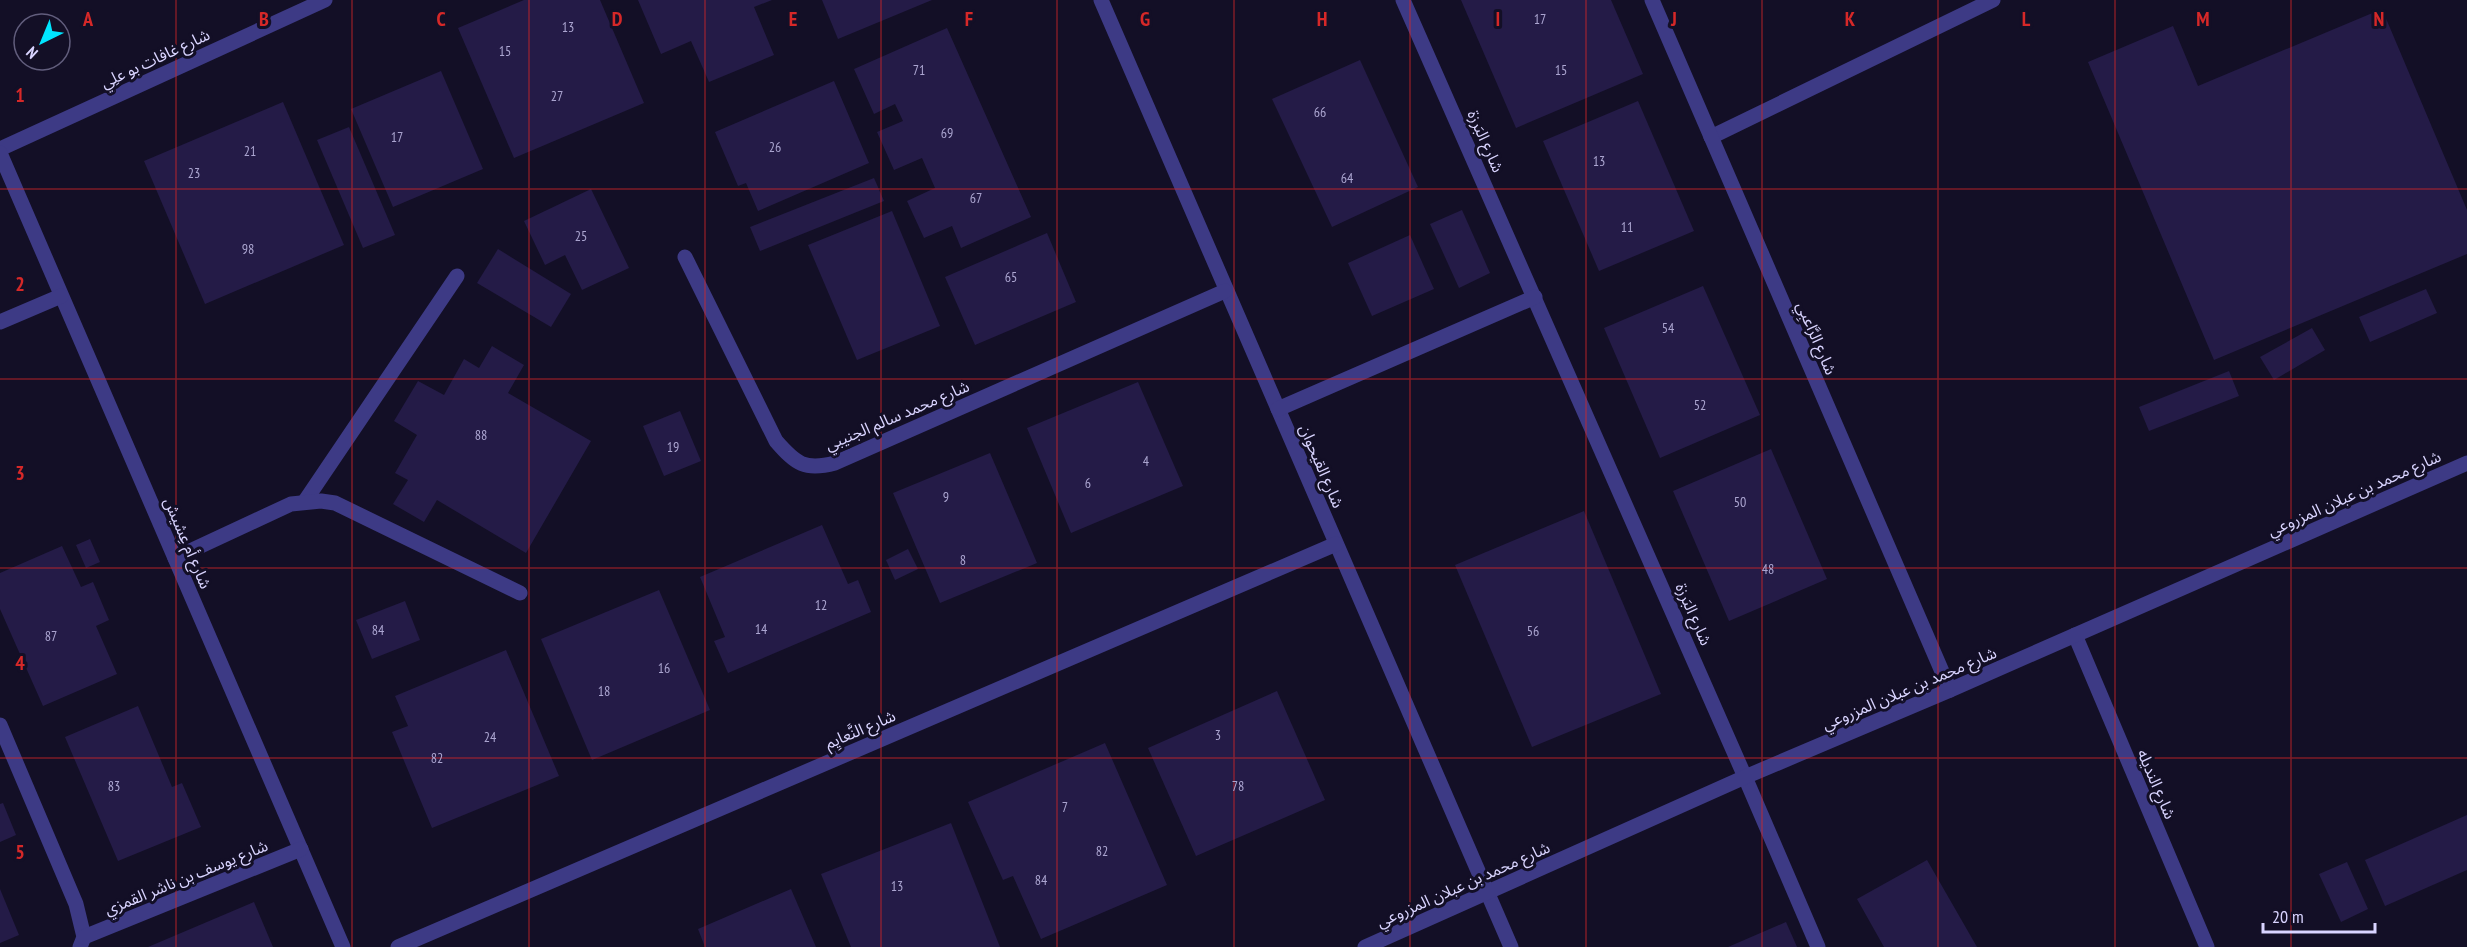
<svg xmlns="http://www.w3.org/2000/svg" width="2467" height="947" font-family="'PT Sans Narrow','Noto Sans Arabic',sans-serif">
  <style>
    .building { fill: #241b47 }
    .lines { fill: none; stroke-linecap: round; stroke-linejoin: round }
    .lane { stroke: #3d3a85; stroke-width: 15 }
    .street { stroke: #3d3a85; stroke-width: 15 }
    .grid { fill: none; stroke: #d62828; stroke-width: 1.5; stroke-opacity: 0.55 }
    .labels { text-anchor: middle; stroke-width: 6; stroke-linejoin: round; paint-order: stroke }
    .number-label { font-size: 14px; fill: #aca6d1 }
    .street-label { font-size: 16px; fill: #d9d4ff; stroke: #130f26 }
    .grid-label { font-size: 20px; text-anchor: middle; font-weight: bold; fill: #d62828; stroke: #130f26; stroke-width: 6; stroke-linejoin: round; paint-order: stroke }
  </style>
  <rect width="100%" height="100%" fill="#130f26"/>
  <g class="building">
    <polygon points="524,0 600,0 644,103 514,158 458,28"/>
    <polygon points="638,0 772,0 754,7 774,55 709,82 691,41 661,54"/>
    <polygon points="822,0 932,0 838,39"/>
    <polygon points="1461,0 1611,0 1643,74 1516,128"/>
    <polygon points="2382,9 2467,210 2467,254 2214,360 2088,62 2173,26 2198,86"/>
    <polygon points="947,28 1031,217 961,248 952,226 924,238 907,201 935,188 922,158 894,170 877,132 903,121 895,104 874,114 854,69"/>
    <polygon points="1360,60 1418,187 1332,227 1272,99"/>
    <polygon points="441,71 483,169 393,207 351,109"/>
    <polygon points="834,81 869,163 758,211 746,183 738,186 715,132"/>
    <polygon points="1638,101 1694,231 1599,271 1543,141"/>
    <polygon points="283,102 344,245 205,304 144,161"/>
    <polygon points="349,127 395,235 363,248 317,140"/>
    <polygon points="874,178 884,201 760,251 750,227"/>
    <polygon points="591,189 629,268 582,290 565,255 545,265 524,221"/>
    <polygon points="1462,210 1490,273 1459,288 1430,224"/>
    <polygon points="892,211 940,326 857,360 808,245"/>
    <polygon points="1047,233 1076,302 975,345 945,277"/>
    <polygon points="1410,235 1434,289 1372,316 1348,263"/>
    <polygon points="498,249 571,294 551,327 477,283"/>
    <polygon points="1703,286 1760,415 1660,458 1604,328"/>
    <polygon points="2426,289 2437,313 2370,342 2359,317"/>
    <polygon points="2312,328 2325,350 2274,380 2260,357"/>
    <polygon points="492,346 524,365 508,393 591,441 526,553 437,500 424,522 393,504 408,480 395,473 417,435 394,421 418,381 444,395 464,359 479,368"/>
    <polygon points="2229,371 2239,396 2149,431 2139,407"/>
    <polygon points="1138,382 1183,486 1071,533 1027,428"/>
    <polygon points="680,411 701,461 664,476 643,426"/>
    <polygon points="1771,449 1827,579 1729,621 1673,491"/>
    <polygon points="990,453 1037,563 940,603 893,493"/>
    <polygon points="1584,511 1661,694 1532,747 1455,565"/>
    <polygon points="822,525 848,584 858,580 871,612 728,673 714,641 725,637 700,577"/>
    <polygon points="90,539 100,562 86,568 76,545"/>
    <polygon points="62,546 81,587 93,582 109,620 96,626 117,674 43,706 0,609 0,573"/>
    <polygon points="908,549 918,569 895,580 886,560"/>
    <polygon points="659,590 710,710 592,760 541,639"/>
    <polygon points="405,601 420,640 372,659 356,620"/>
    <polygon points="506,650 559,776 432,828 392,732 408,726 395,696"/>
    <polygon points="1277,691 1325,800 1196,856 1148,748"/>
    <polygon points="138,706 172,787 182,783 201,827 118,861 65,737"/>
    <polygon points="1105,743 1167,885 1041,939 1013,876 1003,880 968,802"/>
    <polygon points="3,803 16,835 0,842 0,804"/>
    <polygon points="2467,815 2467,870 2385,906 2365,860"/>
    <polygon points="951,823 1000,947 851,947 821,874"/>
    <polygon points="1927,860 1977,947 1884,947 1857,899"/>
    <polygon points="2347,862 2368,909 2341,922 2319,874"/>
    <polygon points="0,889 19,935 0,943"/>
    <polygon points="791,889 816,947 705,947 698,929"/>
    <polygon points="254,902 273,947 148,947"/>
    <polygon points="1786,922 1797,947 1728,947"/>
  </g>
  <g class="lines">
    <g class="lane">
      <polyline points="1711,137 1993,0"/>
      <polyline points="305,501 457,276"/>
      <polyline points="175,558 291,504 321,501 335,503 520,593"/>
    </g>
    <g class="street">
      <polyline points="1101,0 1511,947"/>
      <polyline points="1403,0 1745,777 1818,947"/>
      <polyline points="1652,0 1950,690"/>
      <polyline points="0,149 325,0"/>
      <polyline points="0,153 343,947"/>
      <path d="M 685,257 L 776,441 C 796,464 805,471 835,463 L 1225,291"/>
      <polyline points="0,322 61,296"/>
      <polyline points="1278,409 1535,297"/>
      <polyline points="2075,635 2207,947"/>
      <polyline points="0,725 76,904 84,937 80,947"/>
      <polyline points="84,937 301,849"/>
      <polyline points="398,947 1336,544"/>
      <polyline points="1365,947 1745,777 1950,690 2467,463"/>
    </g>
  </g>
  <path class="grid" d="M 176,0 L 176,947M 352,0 L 352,947M 529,0 L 529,947M 705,0 L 705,947M 881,0 L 881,947M 1057,0 L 1057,947M 1234,0 L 1234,947M 1410,0 L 1410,947M 1586,0 L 1586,947M 1762,0 L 1762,947M 1938,0 L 1938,947M 2115,0 L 2115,947M 2291,0 L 2291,947M 0,189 L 2467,189M 0,379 L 2467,379M 0,568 L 2467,568M 0,758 L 2467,758"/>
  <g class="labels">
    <g class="number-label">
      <text x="1540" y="24">17</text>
      <text x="568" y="32">13</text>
      <text x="505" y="56">15</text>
      <text x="919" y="75">71</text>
      <text x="1561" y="75">15</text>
      <text x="557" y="101">27</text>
      <text x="1320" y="117">66</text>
      <text x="947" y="138">69</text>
      <text x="397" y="142">17</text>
      <text x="775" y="152">26</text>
      <text x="250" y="156">21</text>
      <text x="1599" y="166">13</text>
      <text x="194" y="178">23</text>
      <text x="1347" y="183">64</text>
      <text x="976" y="203">67</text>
      <text x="1627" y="232">11</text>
      <text x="581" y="241">25</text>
      <text x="248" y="254">98</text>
      <text x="1011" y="282">65</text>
      <text x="1668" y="333">54</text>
      <text x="1700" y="410">52</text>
      <text x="481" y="440">88</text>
      <text x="673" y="452">19</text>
      <text x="1146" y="466">4</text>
      <text x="1088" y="488">6</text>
      <text x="946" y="502">9</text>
      <text x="1740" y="507">50</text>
      <text x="963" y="565">8</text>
      <text x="1768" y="574">48</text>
      <text x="821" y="610">12</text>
      <text x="761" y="634">14</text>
      <text x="378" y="635">84</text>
      <text x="1533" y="636">56</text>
      <text x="51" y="641">87</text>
      <text x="664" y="673">16</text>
      <text x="604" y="696">18</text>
      <text x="1218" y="740">3</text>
      <text x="490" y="742">24</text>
      <text x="437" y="763">82</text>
      <text x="114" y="791">83</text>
      <text x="1238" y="791">78</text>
      <text x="1065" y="812">7</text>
      <text x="1102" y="856">82</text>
      <text x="1041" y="885">84</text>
      <text x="897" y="891">13</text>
    </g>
    <g class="street-label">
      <text transform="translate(155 58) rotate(-25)" y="6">شارع غافات بو علِي</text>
      <text transform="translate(1486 141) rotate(66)" y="6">شارع البَرزة</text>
      <text transform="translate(1817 338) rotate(67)" y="6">شارع الرَّاعبِي</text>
      <text transform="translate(897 415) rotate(-23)" y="6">شارع محمد سالم الجنيبي</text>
      <text transform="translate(1322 466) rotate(67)" y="6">شارع القيحوان</text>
      <text transform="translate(2354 493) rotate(-24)" y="6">شارع محمد بن عبلان المزروعي</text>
      <text transform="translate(188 543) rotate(67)" y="6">شارع أم عِشيش</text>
      <text transform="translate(1694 614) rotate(66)" y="6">شارع البَرزة</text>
      <text transform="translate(1909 688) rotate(-23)" y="6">شارع محمد بن عبلان المزروعي</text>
      <text transform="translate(860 729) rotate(-23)" y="6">شارع النَّعايِم</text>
      <text transform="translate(2157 784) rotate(67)" y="6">شارع النديله</text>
      <text transform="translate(186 877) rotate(-22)" y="6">شارع يوسف بن ناشر القمزي</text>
      <text transform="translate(1463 884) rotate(-24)" y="6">شارع محمد بن عبلان المزروعي</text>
    </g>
  </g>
  <g class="grid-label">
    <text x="88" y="26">A</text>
    <text x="264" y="26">B</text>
    <text x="441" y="26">C</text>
    <text x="617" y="26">D</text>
    <text x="793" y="26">E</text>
    <text x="969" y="26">F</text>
    <text x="1145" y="26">G</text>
    <text x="1322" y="26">H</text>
    <text x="1498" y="26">I</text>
    <text x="1674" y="26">J</text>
    <text x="1850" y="26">K</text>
    <text x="2026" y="26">L</text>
    <text x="2203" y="26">M</text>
    <text x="2379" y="26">N</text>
    <text x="20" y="102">1</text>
    <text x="20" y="291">2</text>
    <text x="20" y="480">3</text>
    <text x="20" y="670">4</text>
    <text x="20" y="859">5</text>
  </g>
  <g transform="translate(42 42) rotate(223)"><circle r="28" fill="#130f26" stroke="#625e7d" stroke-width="1.5"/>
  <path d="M0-4.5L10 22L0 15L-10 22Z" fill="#00e5ff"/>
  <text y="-9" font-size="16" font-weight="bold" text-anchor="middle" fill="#d9d4ff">N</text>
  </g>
  <path d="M2263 923v9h112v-9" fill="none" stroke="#d9d4ff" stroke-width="3"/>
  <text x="2272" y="923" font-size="18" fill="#d9d4ff" stroke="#130f26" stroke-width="4.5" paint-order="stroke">20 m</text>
</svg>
